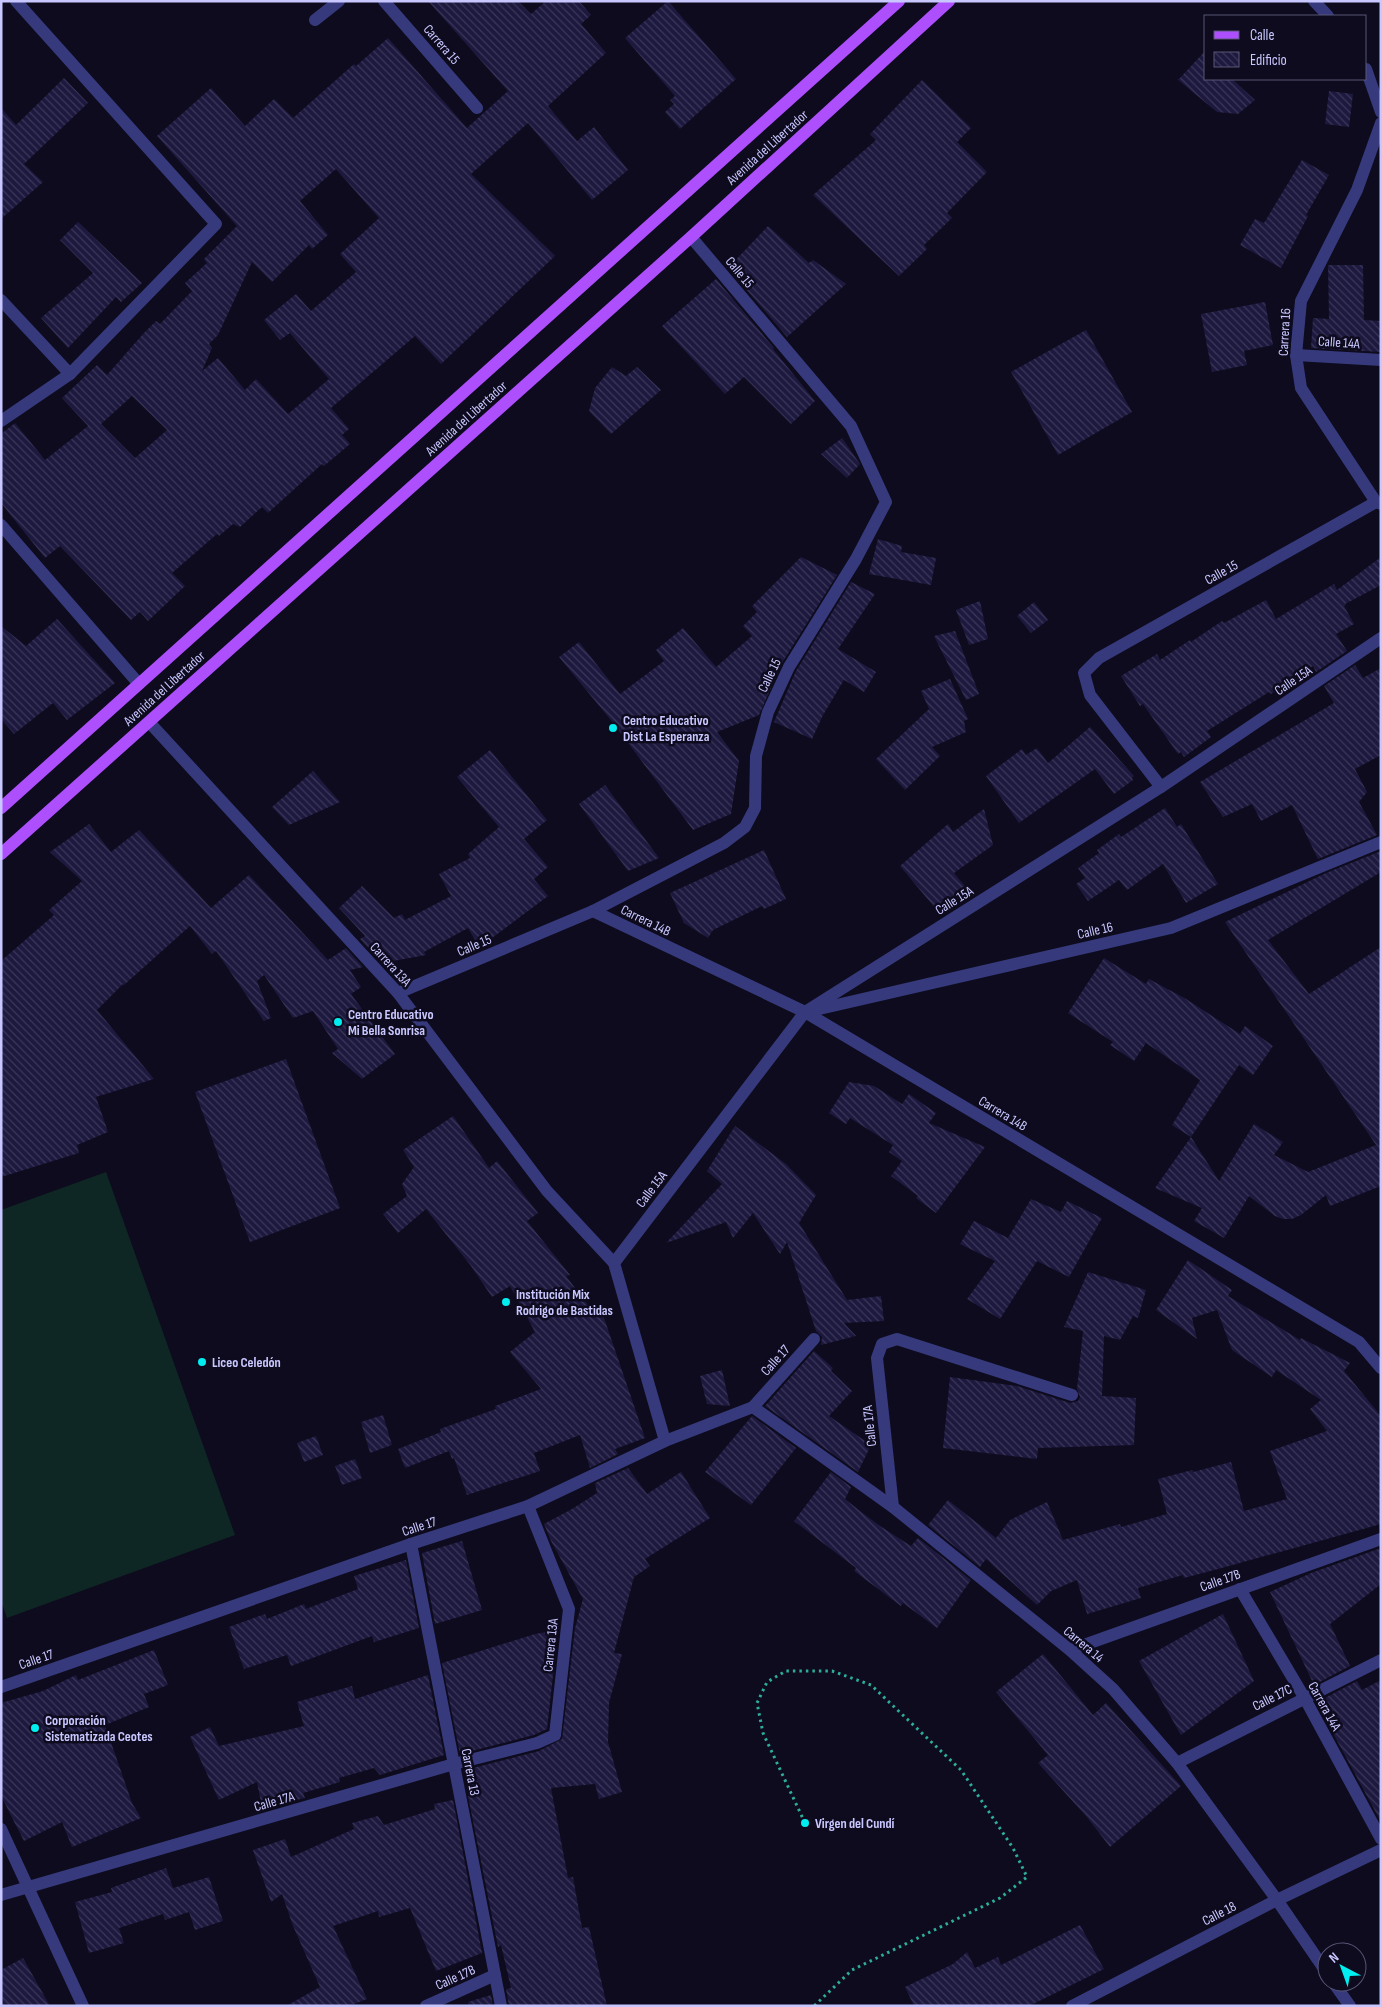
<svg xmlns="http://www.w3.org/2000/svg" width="1382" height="2007" font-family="'Sofia Sans Condensed',sans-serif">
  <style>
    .pitch { fill: #0f2724 }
    .building { fill: url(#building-back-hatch); fill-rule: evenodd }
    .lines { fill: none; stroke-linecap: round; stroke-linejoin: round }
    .path { stroke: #2dad9a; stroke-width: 3; stroke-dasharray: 2.5 4; stroke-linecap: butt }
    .minor { stroke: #363a7c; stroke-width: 12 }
    .major { stroke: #ae4ffe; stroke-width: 12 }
    .poi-dot { fill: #01eef1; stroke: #0d0b1d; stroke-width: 2 }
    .labels { text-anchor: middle; stroke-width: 5; stroke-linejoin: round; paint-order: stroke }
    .street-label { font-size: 14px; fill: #c9c7ff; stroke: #0d0b1d }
    .poi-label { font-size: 14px; font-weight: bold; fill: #c9c7ff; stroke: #0d0b1d; text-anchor: start }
  </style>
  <defs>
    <pattern id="building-back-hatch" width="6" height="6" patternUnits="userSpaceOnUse" patternTransform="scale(1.25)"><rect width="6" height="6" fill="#1c183e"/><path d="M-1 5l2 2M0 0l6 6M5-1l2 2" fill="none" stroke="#3c385b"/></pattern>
  </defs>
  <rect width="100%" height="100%" fill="#0d0b1d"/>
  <polygon class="pitch" points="106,1172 235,1535 7,1618 1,1601 1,1210"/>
  <g class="building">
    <path d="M 428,1 L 518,1 L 531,14 L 546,1 L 579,1 L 591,15 L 581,24 L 606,53 L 548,106 L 577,141 L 594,127 L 628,170 L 592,200 L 528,123 L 471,174 L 555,256 L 441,364 L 415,336 L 331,408 L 349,429 L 342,435 L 350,444 L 324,466 L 322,464 L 268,513 L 262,507 L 240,527 L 233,524 L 219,536 L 217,534 L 172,573 L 185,586 L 148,621 L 140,612 L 131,620 L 60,546 L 45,558 L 1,503 L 1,434 L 15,423 L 45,460 L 88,426 L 62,398 L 97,365 L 107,375 L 143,334 L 156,321 L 160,324 L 192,291 L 185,283 L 207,263 L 204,259 L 237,226 L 157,136 L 211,88 L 245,126 L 274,99 L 293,118 L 354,64 L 356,66 L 388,38 L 467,128 L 508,91 ZM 336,169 L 379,218 L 340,254 L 356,272 L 311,311 L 296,294 L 264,320 L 280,340 L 290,333 L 329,379 L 288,414 L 256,379 L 245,390 L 218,358 L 202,371 L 212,348 L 209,344 L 218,335 L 252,262 L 272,282 L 309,245 L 312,249 L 328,235 L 300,201 ZM 132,396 L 167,430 L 135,458 L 101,424 Z"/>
    <polygon points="668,1 736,79 680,129 665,112 674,104 670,100 675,96 625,38"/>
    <polygon points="1206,50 1206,79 1232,79 1255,100 1238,114 1217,112 1177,79 1179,79"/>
    <polygon points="64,78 88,103 24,164 43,182 1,219 1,108 16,125"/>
    <polygon points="922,80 971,128 957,142 987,172 947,213 952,218 924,245 927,249 899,276 813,195 876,140 870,134"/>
    <polygon points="1329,91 1353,94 1349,127 1325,124"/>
    <polygon points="1302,160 1329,175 1306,215 1308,216 1281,268 1240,245 1255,219 1264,223"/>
    <polygon points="78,222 142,283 121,302 116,297 68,348 41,318 93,273 60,240"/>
    <polygon points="768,226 809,263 813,260 846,284 787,337 728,268"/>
    <polygon points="1328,265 1363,265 1364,320 1381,321 1381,352 1311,348 1313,318 1329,319"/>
    <polygon points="716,279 774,348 773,349 815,401 791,424 744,377 725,394 662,326"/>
    <polygon points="1265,302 1273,345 1244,351 1247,365 1212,372 1201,314"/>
    <polygon points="1086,330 1132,412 1058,455 1011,372"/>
    <polygon points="612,367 626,376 637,367 661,390 611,434 589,411 595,388"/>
    <polygon points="842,438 860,464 847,478 821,454"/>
    <polygon points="878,539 902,546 901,552 936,558 931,585 869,574"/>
    <polygon points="801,557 837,575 782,663 759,715 717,732 739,761 731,814 693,830 614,724 559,657 579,642 620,694 664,661 656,650 683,628 716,667 752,636 743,626 757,612 752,606"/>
    <polygon points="1381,557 1381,585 1345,604 1346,605 1344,606 1354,624 1336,634 1347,651 1316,672 1313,666 1271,694 1269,692 1207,731 1211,737 1184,757 1181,752 1178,754 1143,704 1140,706 1121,676 1157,654 1160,660 1190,640 1191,642 1222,621 1224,623 1266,600 1276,619 1334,584 1337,590"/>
    <polygon points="851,582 875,594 838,649 876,672 864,692 844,680 823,715 812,739 774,722 796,671"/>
    <polygon points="980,601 988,639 969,645 956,610"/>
    <polygon points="1034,602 1048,620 1031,633 1017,616"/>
    <polygon points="57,619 115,683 67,720 53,703 14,734 1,719 1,626 26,646"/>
    <polygon points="955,631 979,694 966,700 934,636"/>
    <polygon points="1355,665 1363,678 1381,668 1381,755 1355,769 1367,792 1359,802 1377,835 1318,859 1292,805 1261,821 1252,804 1223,817 1200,782 1334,703 1324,686"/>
    <polygon points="950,679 968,719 964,721 966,732 932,747 940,756 905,790 876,759 929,709 921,691"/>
    <polygon points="1090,727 1134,776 1132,778 1133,780 1114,794 1095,769 1019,823 986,776 1022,749 1026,755 1037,748 1048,763"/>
    <polygon points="490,750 547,820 524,839 548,867 534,879 548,896 492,938 478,945 468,928 424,952 426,955 382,963 360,939 365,936 339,908 362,886 394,918 402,914 405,920 451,896 439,874 470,858 468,854 499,827 457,777"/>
    <polygon points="313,771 340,802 289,825 272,807"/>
    <polygon points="605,785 659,858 628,871 579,804"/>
    <polygon points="1165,808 1177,827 1181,824 1218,884 1186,903 1163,864 1127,890 1119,880 1088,901 1076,884 1085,878 1078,868 1099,853 1097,850 1119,834 1121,837"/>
    <polygon points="984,809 993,845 954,873 968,890 940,914 900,866 948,824 953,832"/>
    <polygon points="89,824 111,852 139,830 211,908 249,875 328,960 346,948 363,967 350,970 361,987 351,994 395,1054 362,1079 332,1053 338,1049 313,1011 293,1018 264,975 257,981 271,1018 264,1021 216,951 212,954 190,926 124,985 123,984 97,1010 154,1079 96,1097 108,1132 77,1145 79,1153 1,1177 1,961 54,915 49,910 82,881 50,852"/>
    <polygon points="764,850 786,899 764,909 762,906 713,930 708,938 684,923 670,893"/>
    <polygon points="1381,851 1381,872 1268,940 1309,994 1381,947 1381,1186 1330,1206 1326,1195 1301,1215 1292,1219 1283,1219 1275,1216 1249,1196 1224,1238 1194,1221 1202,1208 1155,1188 1191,1137 1219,1181 1254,1124 1283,1142 1274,1155 1308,1172 1376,1145 1225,922 1326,873"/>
    <polygon points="1104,958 1146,984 1149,979 1186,999 1240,1034 1245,1026 1273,1046 1253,1075 1239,1065 1191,1137 1172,1125 1200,1080 1146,1043 1134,1061 1110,1045 1113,1042 1068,1013"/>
    <polygon points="286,1059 340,1208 250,1242 195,1092"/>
    <polygon points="849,1082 874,1086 902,1104 909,1094 936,1113 929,1123 985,1147 936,1213 916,1198 918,1196 891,1176 902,1161 889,1152 893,1145 850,1118 846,1124 829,1113"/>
    <polygon points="453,1116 489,1168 497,1161 538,1213 527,1221 570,1275 566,1276 594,1313 601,1309 645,1438 615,1449 618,1454 590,1468 580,1435 534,1453 540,1471 467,1495 454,1458 452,1459 449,1451 405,1468 398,1449 441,1432 440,1429 496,1409 495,1406 541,1389 510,1352 535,1332 510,1286 492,1297 471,1266 426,1209 398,1233 383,1214 407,1196 402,1184 414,1167 403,1150"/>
    <polygon points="735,1126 786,1164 816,1195 799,1223 847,1300 881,1296 884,1321 844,1323 856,1336 821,1345 822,1337 816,1331 787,1242 780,1254 753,1213 733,1238 726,1222 666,1243 722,1184 707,1171"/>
    <polygon points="1031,1199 1061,1212 1067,1201 1102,1218 1069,1277 1037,1261 1000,1319 967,1299 995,1261 960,1244 974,1221 1008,1238"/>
    <polygon points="1188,1260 1232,1290 1228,1296 1300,1340 1301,1338 1350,1363 1344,1371 1381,1416 1381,1524 1218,1569 1184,1578 1183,1575 1138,1588 1141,1598 1087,1614 1077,1580 1051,1591 1037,1605 986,1559 980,1567 928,1525 948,1500 996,1538 1010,1520 1047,1502 1063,1540 1120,1524 1121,1527 1167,1514 1158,1479 1192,1470 1193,1472 1231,1462 1244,1511 1287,1499 1270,1451 1327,1431 1310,1409 1321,1400 1276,1370 1272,1377 1232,1350 1217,1310 1192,1318 1197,1339 1156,1310"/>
    <polygon points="1088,1272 1146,1290 1138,1318 1133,1316 1120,1340 1104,1336 1102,1396 1136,1398 1134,1445 1038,1448 1037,1459 943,1448 950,1377 1017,1386 1070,1403 1078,1401 1080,1397 1077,1389 1083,1331 1064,1327"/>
    <polygon points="814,1351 833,1368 831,1371 852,1391 829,1416 871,1445 858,1472 765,1406"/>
    <polygon points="722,1370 730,1406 707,1404 700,1376"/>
    <polygon points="383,1415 392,1445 370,1453 361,1422"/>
    <polygon points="752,1416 796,1448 751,1505 705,1472"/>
    <polygon points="316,1436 323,1455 304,1462 297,1443"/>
    <polygon points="355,1459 362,1478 342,1485 335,1466"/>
    <polygon points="628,1468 647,1494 681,1472 710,1518 645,1559 650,1566 634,1577 614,1653 622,1654 609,1703 608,1742 622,1792 599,1799 595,1784 551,1788 568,1878 573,1877 582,1928 589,1927 607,2006 509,2006 506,1989 511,1988 501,1945 498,1947 468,1796 473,1795 465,1770 539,1751 562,1739 575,1628 583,1599 551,1541 544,1524 572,1509 597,1493 595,1483"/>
    <polygon points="831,1472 851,1487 845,1499 860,1511 880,1526 911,1546 918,1538 971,1580 937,1628 903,1603 901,1606 854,1571 856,1568 794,1521"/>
    <polygon points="462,1541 482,1610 435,1624 422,1553"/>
    <polygon points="1381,1548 1381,1584 1330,1624 1350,1666 1314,1685 1270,1592 1311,1573"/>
    <polygon points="406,1560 419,1628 374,1642 372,1636 291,1666 287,1655 244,1669 229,1627 265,1614 267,1619 304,1604 306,1609 358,1589 354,1576"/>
    <polygon points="1223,1614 1254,1681 1181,1735 1139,1661"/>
    <polygon points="558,1630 547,1729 534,1735 460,1754 442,1663 535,1634"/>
    <polygon points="154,1650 168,1685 144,1694 149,1707 105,1725 132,1803 141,1818 72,1847 62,1822 24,1841 1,1796 1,1703 43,1691 76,1675 78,1680"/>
    <polygon points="1043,1654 1093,1715 1106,1703 1181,1786 1110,1847 1086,1816 1038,1763 1048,1755 996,1692"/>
    <polygon points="428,1675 444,1755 380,1775 374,1768 339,1778 340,1782 303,1793 305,1798 262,1808 257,1782 219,1800 190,1737 210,1727 219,1746 304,1726 297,1702 352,1686 355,1699"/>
    <polygon points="1381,1680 1381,1822 1321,1711 1325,1709 1321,1700 1357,1681 1362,1690"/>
    <polygon points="453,1800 482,1953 436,1971 410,1908 379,1917 378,1911 333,1926 367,1999 349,2006 286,2006 320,1987 293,1926 282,1894 271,1902 253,1850 285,1839 291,1857 354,1829 352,1823 378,1816 384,1825 435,1809 434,1804"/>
    <polygon points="166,1868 173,1888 209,1877 223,1921 195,1930 189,1912 165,1920 163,1914 119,1928 124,1943 89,1953 75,1902 112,1892 111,1888"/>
    <polygon points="1080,1925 1104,1969 1029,2006 914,2006 905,1987 953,1964 967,1952 975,1968 998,1957 1001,1965"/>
    <polygon points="23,1958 50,2006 1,2006 1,1970"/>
    <polygon points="491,1995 493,2006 469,2006 468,2002"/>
  </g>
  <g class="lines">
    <polyline class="path" points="805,1823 763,1733 757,1703 767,1682 786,1671 832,1671 871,1685 961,1770 1013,1848 1027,1877 1000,1898 852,1970 814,2006"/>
    <g class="minor">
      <polyline points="384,1 477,108"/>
      <polyline points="1314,1 1328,16"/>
      <polyline points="315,20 339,1"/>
      <polyline points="1366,69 1381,112"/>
      <polyline points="1381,123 1357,190 1301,301 1296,355 1301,388 1376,502 1381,504"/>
      <polyline points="1,300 70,374"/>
      <polyline points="1296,355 1381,360"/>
      <polyline points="1,421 70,374 216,224 16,1"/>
      <polyline points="1,525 139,684"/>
      <polyline points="149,722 398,993 547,1191 614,1263 665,1441"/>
      <polyline points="1161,787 1090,695 1084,673 1099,658 1376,502"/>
      <polyline points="593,911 805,1012 1359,1342 1381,1368"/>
      <polyline points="398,993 593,911 724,843 745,827 755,808 756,756 768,712 789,667 856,559 886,502 851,426 691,237"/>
      <polyline points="815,1010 1171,928 1381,842"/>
      <polyline points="614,1263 805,1012 1161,787 1381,638"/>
      <polyline points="753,1407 893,1507 1070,1650 1113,1689 1177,1763 1277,1900 1327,1973"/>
      <polyline points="893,1507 877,1358 882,1344 897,1339 1072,1395"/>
      <polyline points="411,1544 501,2006"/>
      <polyline points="1240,1589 1304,1697 1381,1839"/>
      <polyline points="1070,1650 1381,1539"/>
      <polyline points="1,1687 411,1544 528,1506 665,1441 753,1407 814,1339"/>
      <polyline points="1177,1763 1381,1660"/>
      <polyline points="1,1829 83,2006"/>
      <polyline points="1,1895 454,1764 537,1743 555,1735 569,1609 528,1506"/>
      <polyline points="1333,1982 1350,2006"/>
      <polyline points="426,2006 495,1975"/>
      <polyline points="1072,2006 1277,1900 1381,1850"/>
    </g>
    <g class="major">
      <polyline points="1,808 899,1"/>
      <polyline points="1,854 691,237 949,1"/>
    </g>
  </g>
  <g class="poi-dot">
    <circle cx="613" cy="728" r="5"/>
    <circle cx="338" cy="1022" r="5"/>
    <circle cx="506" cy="1302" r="5"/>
    <circle cx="202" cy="1362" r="5"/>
    <circle cx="35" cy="1728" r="5"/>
    <circle cx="805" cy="1823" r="5"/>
  </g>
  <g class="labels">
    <g class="street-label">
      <text transform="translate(442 44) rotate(49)" y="5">Carrera 15</text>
      <text transform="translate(767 147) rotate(-42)" y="5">Avenida del Libertador</text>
      <text transform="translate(740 272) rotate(50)" y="5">Calle 15</text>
      <text transform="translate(1284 332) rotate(-87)" y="5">Carrera 16</text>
      <text transform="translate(1339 342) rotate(4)" y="5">Calle 14A</text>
      <text transform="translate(466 418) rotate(-42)" y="5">Avenida del Libertador</text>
      <text transform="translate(1221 572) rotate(-29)" y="5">Calle 15</text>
      <text transform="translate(769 675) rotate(-64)" y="5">Calle 15</text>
      <text transform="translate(1293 680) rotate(-34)" y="5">Calle 15A</text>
      <text transform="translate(164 688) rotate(-42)" y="5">Avenida del Libertador</text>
      <text transform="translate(954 900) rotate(-32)" y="5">Calle 15A</text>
      <text transform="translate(646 920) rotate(26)" y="5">Carrera 14B</text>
      <text transform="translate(1095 930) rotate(-13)" y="5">Calle 16</text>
      <text transform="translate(474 945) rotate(-23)" y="5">Calle 15</text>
      <text transform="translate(391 964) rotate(48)" y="5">Carrera 13A</text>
      <text transform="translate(1003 1113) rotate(31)" y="5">Carrera 14B</text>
      <text transform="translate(651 1189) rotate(-53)" y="5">Calle 15A</text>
      <text transform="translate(775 1360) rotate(-48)" y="5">Calle 17</text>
      <text transform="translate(869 1426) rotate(-96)" y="5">Calle 17A</text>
      <text transform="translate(419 1526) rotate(-18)" y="5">Calle 17</text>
      <text transform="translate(1220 1580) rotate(-20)" y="5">Calle 17B</text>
      <text transform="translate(1084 1644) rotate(40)" y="5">Carrera 14</text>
      <text transform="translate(550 1645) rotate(-84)" y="5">Carrera 13A</text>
      <text transform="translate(36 1659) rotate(-19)" y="5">Calle 17</text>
      <text transform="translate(1272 1697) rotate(-27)" y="5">Calle 17C</text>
      <text transform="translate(1325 1706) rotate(61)" y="5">Carrera 14A</text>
      <text transform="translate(471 1772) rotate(79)" y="5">Carrera 13</text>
      <text transform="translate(274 1801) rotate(-16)" y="5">Calle 17A</text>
      <text transform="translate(1219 1913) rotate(-27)" y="5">Calle 18</text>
      <text transform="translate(455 1977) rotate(-24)" y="5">Calle 17B</text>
    </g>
    <g class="poi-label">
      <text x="623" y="725">Centro Educativo<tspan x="623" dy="16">Dist La Esperanza</tspan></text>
      <text x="348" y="1019">Centro Educativo<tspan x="348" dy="16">Mi Bella Sonrisa</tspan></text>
      <text x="516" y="1299">Institución Mix<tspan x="516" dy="16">Rodrigo de Bastidas</tspan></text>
      <text x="212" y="1367">Liceo Celedón</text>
      <text x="45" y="1725">Corporación<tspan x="45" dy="16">Sistematizada Ceotes</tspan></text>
      <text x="815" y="1828">Virgen del Cundí</text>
    </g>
  </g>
  <rect width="1382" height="2007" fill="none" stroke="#c9c7ff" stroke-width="5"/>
  <rect x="1204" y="15" width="162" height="65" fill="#0d0b1d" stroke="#585677"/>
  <rect x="1214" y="31" width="25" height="8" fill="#ae4ffe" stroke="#585677"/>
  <text x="1250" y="40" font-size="15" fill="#c9c7ff">Calle</text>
  <rect x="1214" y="52" width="25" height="15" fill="url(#building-back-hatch)" stroke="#585677"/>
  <text x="1250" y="65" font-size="15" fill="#c9c7ff">Edificio</text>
  <g transform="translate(1342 1967) rotate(319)"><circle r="24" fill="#0d0b1d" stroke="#585677"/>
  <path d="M0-4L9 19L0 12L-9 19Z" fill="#01eef1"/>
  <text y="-8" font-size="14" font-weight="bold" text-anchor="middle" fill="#c9c7ff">N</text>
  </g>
</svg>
